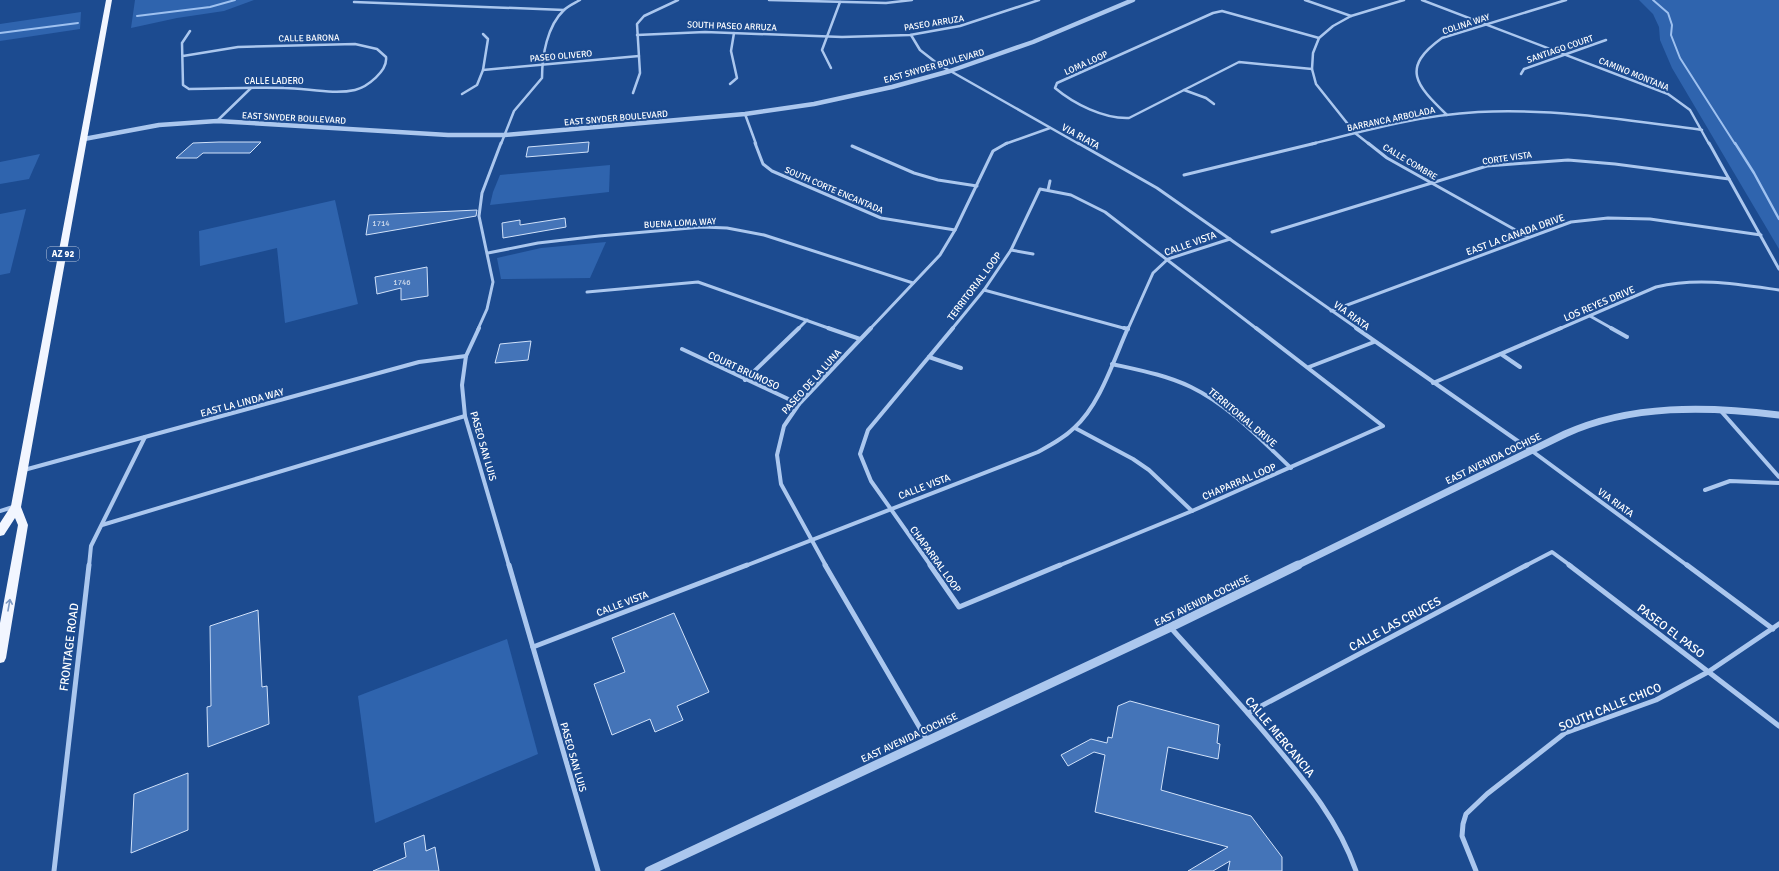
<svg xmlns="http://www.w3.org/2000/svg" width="1779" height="871" font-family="Signika,sans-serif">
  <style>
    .green { fill: #2f64ae }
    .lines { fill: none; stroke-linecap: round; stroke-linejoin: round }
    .stream-far1 { stroke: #9ec1f0; stroke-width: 2 }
    .stream { stroke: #9ec1f0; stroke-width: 2.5 }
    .building { fill: #4474b8; stroke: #d1e2fa }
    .minor-far3 { stroke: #abc7ee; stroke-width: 2.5 }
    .minor-far2 { stroke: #abc7ee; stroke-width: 3 }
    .minor-far1 { stroke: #abc7ee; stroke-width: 4 }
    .minor { stroke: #abc7ee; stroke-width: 5 }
    .tertiary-far2 { stroke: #abc7ee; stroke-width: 4.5 }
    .tertiary-far1 { stroke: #abc7ee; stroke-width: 7 }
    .tertiary { stroke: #abc7ee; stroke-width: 9 }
    .primary { fill: #f2f6ff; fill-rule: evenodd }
    .oneway { stroke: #7c98c2 }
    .labels { text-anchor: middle; stroke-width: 4; stroke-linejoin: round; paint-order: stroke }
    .number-label { font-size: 8px; fill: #d0dced }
    .far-street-label { font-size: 9px; fill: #fff; stroke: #1c4b90 }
    .shield { fill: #1c4b90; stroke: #bbc9de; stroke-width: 1 }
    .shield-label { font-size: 9px; font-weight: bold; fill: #fff }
    .street-label { font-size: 10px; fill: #fff; stroke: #1c4b90 }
    .near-street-label { font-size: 12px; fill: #fff; stroke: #1c4b90 }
  </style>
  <rect width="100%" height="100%" fill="#1c4b90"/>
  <g class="green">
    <polygon points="135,0 254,0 224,11 177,18 131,28"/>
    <polygon points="1639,0 1779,0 1779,249 1672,68 1660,40 1659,27 1653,14"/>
    <polygon points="81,12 80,29 0,41 0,24"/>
    <polygon points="40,154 29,179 0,184 0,162"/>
    <polygon points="610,165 609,192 490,205 493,192 500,175"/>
    <polygon points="335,200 358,304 285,323 277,248 200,266 199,231"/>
    <polygon points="26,209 10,273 0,275 0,214"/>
    <polygon points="606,242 590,278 501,279 497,258 541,248"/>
    <polygon points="507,639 538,754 375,823 358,696"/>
  </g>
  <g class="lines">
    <g class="stream-far1">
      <polyline points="1653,0 1668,13 1672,25 1671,35 1680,58 1735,144"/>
      <polyline points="137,16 210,7 235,0"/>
      <polyline points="0,33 78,23"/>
    </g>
    <polyline class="stream" points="1735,143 1754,173 1779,219"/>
  </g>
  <g class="building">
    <polygon points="219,142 261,142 250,153 203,153 197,158 176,158 193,143"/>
    <polygon points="589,142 588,152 526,157 528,147"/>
    <polygon points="477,210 476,216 366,235 369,215"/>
    <polygon points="565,218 566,227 503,238 502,223 520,220 520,225"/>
    <polygon points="427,267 428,296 401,300 401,288 377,294 375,277"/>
    <polygon points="531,341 528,360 495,363 500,344"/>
    <polygon points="258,610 262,687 267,686 269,724 208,747 207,707 211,706 210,626"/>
    <polygon points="674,613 709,692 677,706 683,720 655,732 650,719 612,735 594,684 625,672 612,638"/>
    <polygon points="1130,701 1219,725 1217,743 1220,744 1218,759 1168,747 1161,790 1251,816 1282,857 1282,871 1228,871 1230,861 1213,871 1188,871 1228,847 1095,812 1105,755 1094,752 1068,766 1061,755 1091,739 1107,743 1108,737 1112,738 1118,706"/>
    <polygon points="188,773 188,830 131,853 134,794"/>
    <polygon points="424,835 426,851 435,847 439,871 373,871 406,857 404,843"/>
  </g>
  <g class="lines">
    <g class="minor-far3">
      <polyline points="769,0 886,3 912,0"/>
      <polyline points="1305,0 1351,16"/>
      <polyline points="1422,0 1668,94 1690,110 1709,144"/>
      <polyline points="354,2 564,10"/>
      <polyline points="637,35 705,32 842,37 910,35 960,26 1039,0"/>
      <polyline points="911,35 920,50 938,64 1079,144"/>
      <path d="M 183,56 L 238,47 L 355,44 L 377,49 L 386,57 C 388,71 367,87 355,90 C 333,95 306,88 284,88 C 252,87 221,89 189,89 L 183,85 L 182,43 L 190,31"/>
      <polyline points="831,68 822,50 840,2"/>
      <path d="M 1312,69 L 1239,62 L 1129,118 C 1104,119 1074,104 1055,88 L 1057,83 L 1213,13 L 1222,11 L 1319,38"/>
      <polyline points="483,70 639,56"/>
      <polyline points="1521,74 1524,69 1606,40"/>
      <polyline points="730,84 737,78 731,51 734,33"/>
      <polyline points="1184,90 1206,98 1214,104"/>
      <polyline points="633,93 640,73 637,24 644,16 678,0"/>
      <polyline points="462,94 477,85 483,70 488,39 483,34"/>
      <polyline points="745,114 756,144"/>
      <path d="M 1447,115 C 1416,85 1400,68 1442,38 L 1566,0"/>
      <polyline points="217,121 251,88"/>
      <path d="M 501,144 L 514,111 L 542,78 C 542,56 547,26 564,10 C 568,6 575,3 580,0"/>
      <polyline points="1005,144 1050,128"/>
      <path d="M 1312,144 C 1366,130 1421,115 1478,112 C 1553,108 1628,120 1702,130"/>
      <polyline points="1369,144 1355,133 1316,84 1312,69 1313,53 1319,38 1333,26 1351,16 1404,0"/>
    </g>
    <g class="minor-far2">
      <polyline points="755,143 763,164 772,171 881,218 955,230"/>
      <polyline points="1078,143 1157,188 1358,329"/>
      <polyline points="1368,143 1387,158 1528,237"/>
      <polyline points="1709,143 1779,269"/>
      <polyline points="852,146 914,173 938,180 977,186"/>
      <polyline points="1184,175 1316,143"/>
      <polyline points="1048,190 1050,181"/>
      <polyline points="1272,232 1487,166 1568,160 1615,164 1729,179"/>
      <polyline points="1011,250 1033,254"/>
      <polyline points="488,253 538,243 599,236 702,227 727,228 764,235 913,283"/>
      <polyline points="984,290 1127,329"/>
      <polyline points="587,292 698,282 831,329"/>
      <polyline points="1331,311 1571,222 1608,218 1650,219 1761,235"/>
      <polyline points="1590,316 1613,329"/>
      <polyline points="478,329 487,309 493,282 479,216 482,193 501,143"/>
      <polyline points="798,329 807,320"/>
      <polyline points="870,329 940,255 955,230 993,151 1007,143"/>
      <polyline points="952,329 984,290 1011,250 1040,189 1071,195 1105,212 1257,329"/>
      <polyline points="1128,329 1153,273 1168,259 1230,239"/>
      <path d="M 1559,329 L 1656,287 C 1698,277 1737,284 1779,290"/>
    </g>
    <g class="minor-far1">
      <polyline points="479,328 466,356 462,385 465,416 509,566"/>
      <polyline points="828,328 860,339"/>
      <polyline points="1124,328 1128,329"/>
      <polyline points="1356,328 1532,451 1688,566"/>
      <polyline points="1611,328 1627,337"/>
      <polyline points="682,349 799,404"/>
      <polyline points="1501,354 1520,367"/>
      <polyline points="929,357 961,368"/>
      <path d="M 1112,364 C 1139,370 1166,375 1191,387 C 1230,406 1260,439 1291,468"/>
      <polyline points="1309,367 1374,342"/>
      <polyline points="745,380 799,328"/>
      <polyline points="1433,383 1561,328"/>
      <polyline points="1720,410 1779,477"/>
      <polyline points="1075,428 1133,459 1149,470 1192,511"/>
      <polyline points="24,470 419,362 466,356"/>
      <polyline points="1705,490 1730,481 1779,483"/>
      <polyline points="0,511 13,507"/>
      <polyline points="102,525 465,416"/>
      <polyline points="89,566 91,546 145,437"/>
      <path d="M 745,566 L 1038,452 C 1051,445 1064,438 1074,428 C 1100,405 1114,359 1128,328"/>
      <polyline points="826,566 781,484 777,455 784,426 799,404 871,328"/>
      <polyline points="931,566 871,481 860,454 868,430 953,328"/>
      <polyline points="1058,566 1192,511 1383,426 1256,328"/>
      <polyline points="1525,566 1552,552 1571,566"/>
    </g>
    <g class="minor">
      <polyline points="509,565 598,871"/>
      <polyline points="825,565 927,740"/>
      <polyline points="930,565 959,607 1060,565"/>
      <polyline points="1569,565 1779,726"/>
      <polyline points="1687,565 1773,629"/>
      <path d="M 1171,628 C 1206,667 1241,704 1274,744 C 1307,783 1339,822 1356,871"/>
      <polyline points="533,647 747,565"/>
      <polyline points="1248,713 1527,565"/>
      <polyline points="54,871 89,565"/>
      <polyline points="1476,871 1462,836 1463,824 1466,814 1487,794 1565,733 1656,700 1708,672 1779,624"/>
    </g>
    <polyline class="tertiary-far2" points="84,139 159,125 217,121 448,135 505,135 745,114 814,104 892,87 950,71 1033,42 1133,0"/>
    <path class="tertiary-far1" d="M 1296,566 L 1565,434 C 1631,404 1708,406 1779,415"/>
    <polyline class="tertiary" points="649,871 1171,627 1298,565"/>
    <polygon class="primary" points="106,0 112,0 21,507 28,525 6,658 4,662 0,663 0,623 18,525 15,518 4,535 0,536 0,523 11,506"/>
  </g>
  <defs><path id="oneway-shaft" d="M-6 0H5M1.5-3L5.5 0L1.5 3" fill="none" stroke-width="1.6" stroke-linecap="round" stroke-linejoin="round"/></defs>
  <use class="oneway" href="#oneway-shaft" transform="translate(9 605) rotate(-80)"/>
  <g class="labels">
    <g class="number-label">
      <text x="381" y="226">1714</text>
      <text x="402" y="285">1746</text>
    </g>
    <g class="far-street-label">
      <text transform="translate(934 23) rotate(-9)" y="3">PASEO ARRUZA</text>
      <text transform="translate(1466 24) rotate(-18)" y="3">COLINA WAY</text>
      <text transform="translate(732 26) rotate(2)" y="3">SOUTH PASEO ARRUZA</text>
      <text transform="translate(309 38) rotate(-1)" y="3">CALLE BARONA</text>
      <text transform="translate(1560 49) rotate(-19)" y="3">SANTIAGO COURT</text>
      <text transform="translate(561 56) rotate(-5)" y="3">PASEO OLIVERO</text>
      <text transform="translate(1086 63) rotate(-24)" y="3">LOMA LOOP</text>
      <text transform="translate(934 66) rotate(-16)" y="3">EAST SNYDER BOULEVARD</text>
      <text transform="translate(1634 74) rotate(22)" y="3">CAMINO MONTANA</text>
      <text x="274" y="84">CALLE LADERO</text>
      <text transform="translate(294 118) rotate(3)" y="3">EAST SNYDER BOULEVARD</text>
      <text transform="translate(616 118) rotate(-5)" y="3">EAST SNYDER BOULEVARD</text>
      <text transform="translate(1391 119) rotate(-12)" y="3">BARRANCA ARBOLADA</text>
      <text transform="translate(1507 158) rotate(-8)" y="3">CORTE VISTA</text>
      <text transform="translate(1410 162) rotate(31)" y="3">CALLE COMBRE</text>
      <text transform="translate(834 190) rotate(23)" y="3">SOUTH CORTE ENCANTADA</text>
      <text transform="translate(680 223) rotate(-3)" y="3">BUENA LOMA WAY</text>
    </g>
    <rect class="shield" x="47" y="247" width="32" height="14" rx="3"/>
    <g class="shield-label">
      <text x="63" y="257">AZ 92</text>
    </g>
    <g class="street-label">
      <text transform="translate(1081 136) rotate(29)" y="4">VIA RIATA</text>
      <text transform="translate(1515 234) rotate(-20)" y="4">EAST LA CANADA DRIVE</text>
      <text transform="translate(1190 243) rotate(-20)" y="4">CALLE VISTA</text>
      <text transform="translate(974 286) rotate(-53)" y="4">TERRITORIAL LOOP</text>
      <text transform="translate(1599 303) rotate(-23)" y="4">LOS REYES DRIVE</text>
      <text transform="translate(1352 315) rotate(36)" y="4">VIA RIATA</text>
      <text transform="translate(744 370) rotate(25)" y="4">COURT BRUMOSO</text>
      <text transform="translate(811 381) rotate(-48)" y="4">PASEO DE LA LUNA</text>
      <text transform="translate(242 402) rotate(-15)" y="4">EAST LA LINDA WAY</text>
      <text transform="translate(1243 417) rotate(40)" y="4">TERRITORIAL DRIVE</text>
      <text transform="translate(484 446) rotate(74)" y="4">PASEO SAN LUIS</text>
      <text transform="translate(1493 458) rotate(-26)" y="4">EAST AVENIDA COCHISE</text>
      <text transform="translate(1239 481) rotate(-23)" y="4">CHAPARRAL LOOP</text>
      <text transform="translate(924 486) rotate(-21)" y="4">CALLE VISTA</text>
      <text transform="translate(1616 502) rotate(36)" y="4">VIA RIATA</text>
      <text transform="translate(936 559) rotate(54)" y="4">CHAPARRAL LOOP</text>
      <text transform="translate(1202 600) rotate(-26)" y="4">EAST AVENIDA COCHISE</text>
      <text transform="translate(622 603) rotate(-21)" y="4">CALLE VISTA</text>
      <text transform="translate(909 737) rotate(-25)" y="4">EAST AVENIDA COCHISE</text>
      <text transform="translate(574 757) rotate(74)" y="4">PASEO SAN LUIS</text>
    </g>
    <g class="near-street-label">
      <text transform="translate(1395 624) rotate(-28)" y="4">CALLE LAS CRUCES</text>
      <text transform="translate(1671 631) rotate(37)" y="4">PASEO EL PASO</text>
      <text transform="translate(69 647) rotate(-83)" y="4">FRONTAGE ROAD</text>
      <text transform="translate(1610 707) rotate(-22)" y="4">SOUTH CALLE CHICO</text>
      <text transform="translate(1280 737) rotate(50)" y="4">CALLE MERCANCIA</text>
    </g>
  </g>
</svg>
